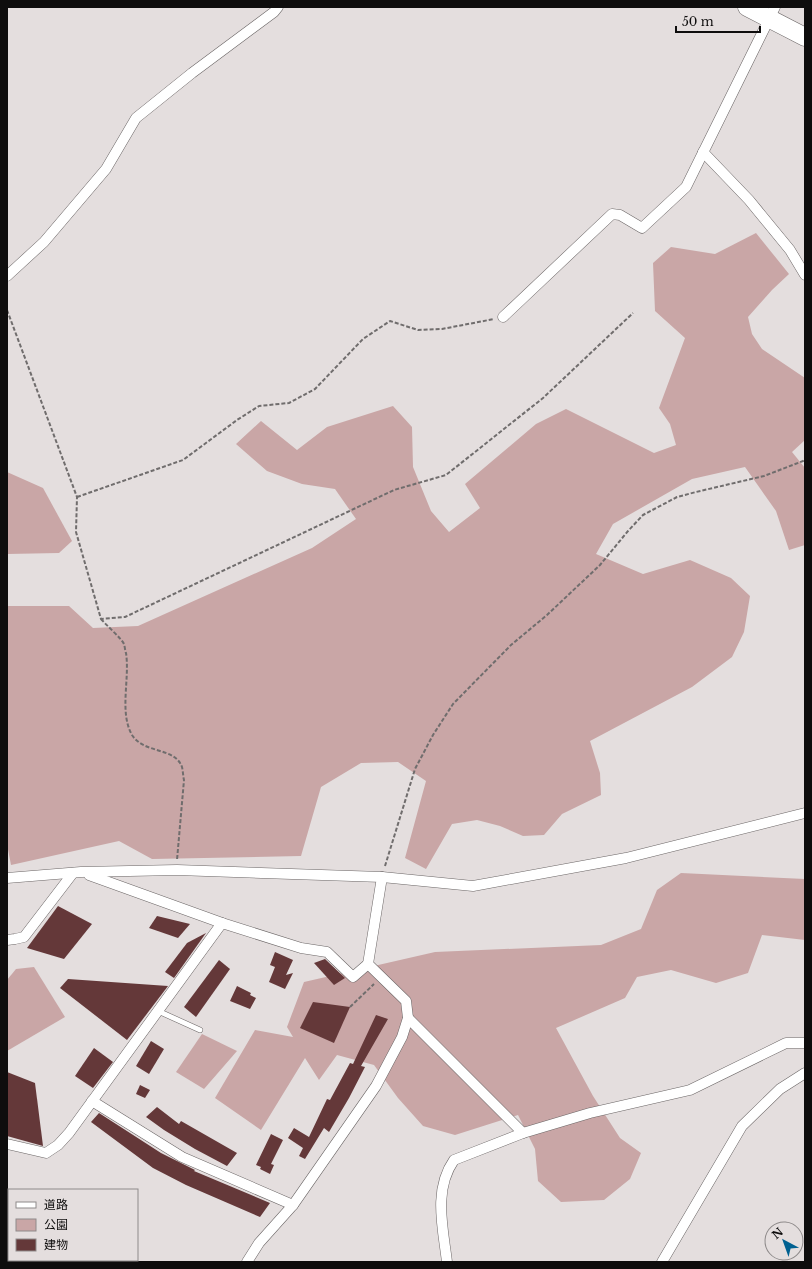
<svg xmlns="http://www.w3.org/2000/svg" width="812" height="1269" font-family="'Libre Baskerville','Noto Sans JP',serif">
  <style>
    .green { fill: #c9a6a6 }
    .building { fill: #643839 }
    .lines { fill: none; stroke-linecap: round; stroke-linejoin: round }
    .lane-casing { stroke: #6b6666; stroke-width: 6 }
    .street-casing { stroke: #6b6666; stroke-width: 11 }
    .highway-casing { stroke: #6b6666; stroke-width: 19 }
    .path { stroke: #706d6d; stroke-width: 2; stroke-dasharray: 4 2; stroke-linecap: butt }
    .lane { stroke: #fff; stroke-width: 5 }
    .street { stroke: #fff; stroke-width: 10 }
    .highway { stroke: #fff; stroke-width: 18 }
  </style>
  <rect width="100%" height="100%" fill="#e4dede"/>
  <g class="green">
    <polygon points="756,233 789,274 772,290 748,317 752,334 762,349 805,378 805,440 792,452 805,468 805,545 789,550 776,511 745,467 692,479 613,524 596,554 643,574 690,560 731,578 750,596 744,632 732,657 692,687 590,741 600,773 601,795 562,814 544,835 523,836 500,826 477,820 452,824 426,869 405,858 426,781 398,762 361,763 321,787 301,856 152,859 119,841 11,865 7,844 7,606 69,606 93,628 138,626 312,548 356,519 335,489 302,484 267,471 236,444 261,421 297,450 327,427 393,406 412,427 413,467 431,511 449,532 480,508 465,484 536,424 566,409 654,453 676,445 670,424 659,408 685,338 655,311 653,263 671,247 715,254"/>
    <polygon points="7,472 43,488 72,541 59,553 7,554"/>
    <polygon points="681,873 805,879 805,940 762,935 748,973 716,983 671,970 637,977 625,998 556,1028 593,1096 620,1138 641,1153 630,1179 604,1200 561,1202 538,1181 535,1149 518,1115 455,1135 423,1126 398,1098 374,1065 337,1055 319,1080 305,1058 261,1130 215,1098 255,1030 293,1037 287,1027 304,982 435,952 601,945 641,929 657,890"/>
    <polygon points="34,967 65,1017 7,1051 7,980 16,969"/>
    <polygon points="202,1034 237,1051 204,1089 176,1072"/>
  </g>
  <g class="building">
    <polygon points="58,906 92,924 64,959 27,948"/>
    <polygon points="157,916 190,924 178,938 149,928"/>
    <polygon points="206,933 174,978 165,972 187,943"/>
    <polygon points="275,952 293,960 286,975 293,973 285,989 269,982 275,967 270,965"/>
    <polygon points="325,959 345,978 334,985 314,963"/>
    <polygon points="219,960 230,969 196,1017 184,1007"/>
    <polygon points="68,979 168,986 127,1040 60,988"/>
    <polygon points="237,986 251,993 250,995 256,998 250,1009 230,1001"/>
    <polygon points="313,1002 350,1007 334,1043 300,1028"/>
    <polygon points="376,1015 388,1019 361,1066 365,1067 349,1098 329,1132 324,1128 305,1159 299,1156 303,1148 288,1138 294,1128 309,1137 327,1099 330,1100 350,1063 353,1064"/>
    <polygon points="151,1041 164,1049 149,1074 136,1066"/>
    <polygon points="94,1048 113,1062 93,1088 75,1076"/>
    <polygon points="7,1072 35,1083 43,1146 7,1136"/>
    <polygon points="140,1085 150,1090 145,1098 136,1094"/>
    <polygon points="157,1107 179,1124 181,1121 237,1153 227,1166 195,1149 164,1130 146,1117"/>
    <polygon points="99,1113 161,1153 195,1170 194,1171 270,1203 260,1217 186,1185 153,1168 91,1122"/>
    <polygon points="271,1134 283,1140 271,1164 274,1165 270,1174 260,1169 261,1167 256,1165"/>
  </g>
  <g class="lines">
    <defs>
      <polyline id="lane" points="158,1011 200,1030"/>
      <g id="street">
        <polyline points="703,152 749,200 790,250 805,275"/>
        <polyline points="7,276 44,242 106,169 136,118 192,73 274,12 278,7"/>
        <polyline points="503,317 612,214 620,215 642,228 686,187 775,7"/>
        <polyline points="7,878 81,872 177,870 382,877 473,886 626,858 805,813"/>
        <polyline points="222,923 301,948 327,952 353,977 368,964"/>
        <polyline points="7,940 15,939 24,937 73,873"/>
        <polyline points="408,1018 523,1133"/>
        <polyline points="92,1101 182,1157 293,1205"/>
        <polyline points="7,1144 46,1153 58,1145 69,1133 222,923 89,875"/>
        <polyline points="247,1262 259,1243 293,1205 376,1086 402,1037 408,1018 406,1001 368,964 382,877"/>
        <path d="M 447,1262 C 443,1228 433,1190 454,1160 L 523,1133 L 590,1113 L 690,1090 L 786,1043 L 805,1043"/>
        <polyline points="662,1262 742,1126 780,1089 805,1073"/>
      </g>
      <polyline id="highway" points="747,7 805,37"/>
    </defs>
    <use href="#lane" class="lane-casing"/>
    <use href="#street" class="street-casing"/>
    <use href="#highway" class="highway-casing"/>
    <g class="path">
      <polyline points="7,310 77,497 76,532 101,619 125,617 394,490 446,475 543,398 633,313"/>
      <polyline points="77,497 183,460 237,420 259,406 289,403 315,389 363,339 390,321 418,330 442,329 494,319"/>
      <path d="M 101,619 C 106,625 121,638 124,644 C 125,647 125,651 126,653 C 130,679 119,712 132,735 C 144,754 175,747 182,767 C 183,771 183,776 184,780 L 177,860"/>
      <polyline points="385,866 415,769 433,735 453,704 511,645 547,615 600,565 628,531 643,515 677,497 696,492 764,476 803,461 805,459"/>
      <polyline points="350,1007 374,984"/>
    </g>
    <use href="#lane" class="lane"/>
    <use href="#street" class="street"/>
    <use href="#highway" class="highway"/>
  </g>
  <rect width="812" height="1269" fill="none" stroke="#0e0d0d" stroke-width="16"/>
  <rect x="8" y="1189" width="130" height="72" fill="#e4dede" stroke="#8e8a8a"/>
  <rect x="16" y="1202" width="20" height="6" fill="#ffffff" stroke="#8e8a8a"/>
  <text x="44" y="1209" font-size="12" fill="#0e0d0d">道路</text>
  <rect x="16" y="1219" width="20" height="12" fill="#c9a6a6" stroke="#8e8a8a"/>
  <text x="44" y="1229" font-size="12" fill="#0e0d0d">公園</text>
  <rect x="16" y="1239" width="20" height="12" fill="#643839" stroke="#8e8a8a"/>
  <text x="44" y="1249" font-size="12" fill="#0e0d0d">建物</text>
  <g transform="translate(784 1241) rotate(319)"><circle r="19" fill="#e4dede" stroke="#8e8a8a"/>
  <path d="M0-3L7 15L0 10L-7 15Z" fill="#006191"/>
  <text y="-6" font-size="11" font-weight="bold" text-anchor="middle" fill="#0e0d0d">N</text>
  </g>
  <path d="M676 26v6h84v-6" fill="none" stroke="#0e0d0d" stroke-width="2"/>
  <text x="682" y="26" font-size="12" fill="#0e0d0d" stroke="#e4dede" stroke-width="3" paint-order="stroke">50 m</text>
</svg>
